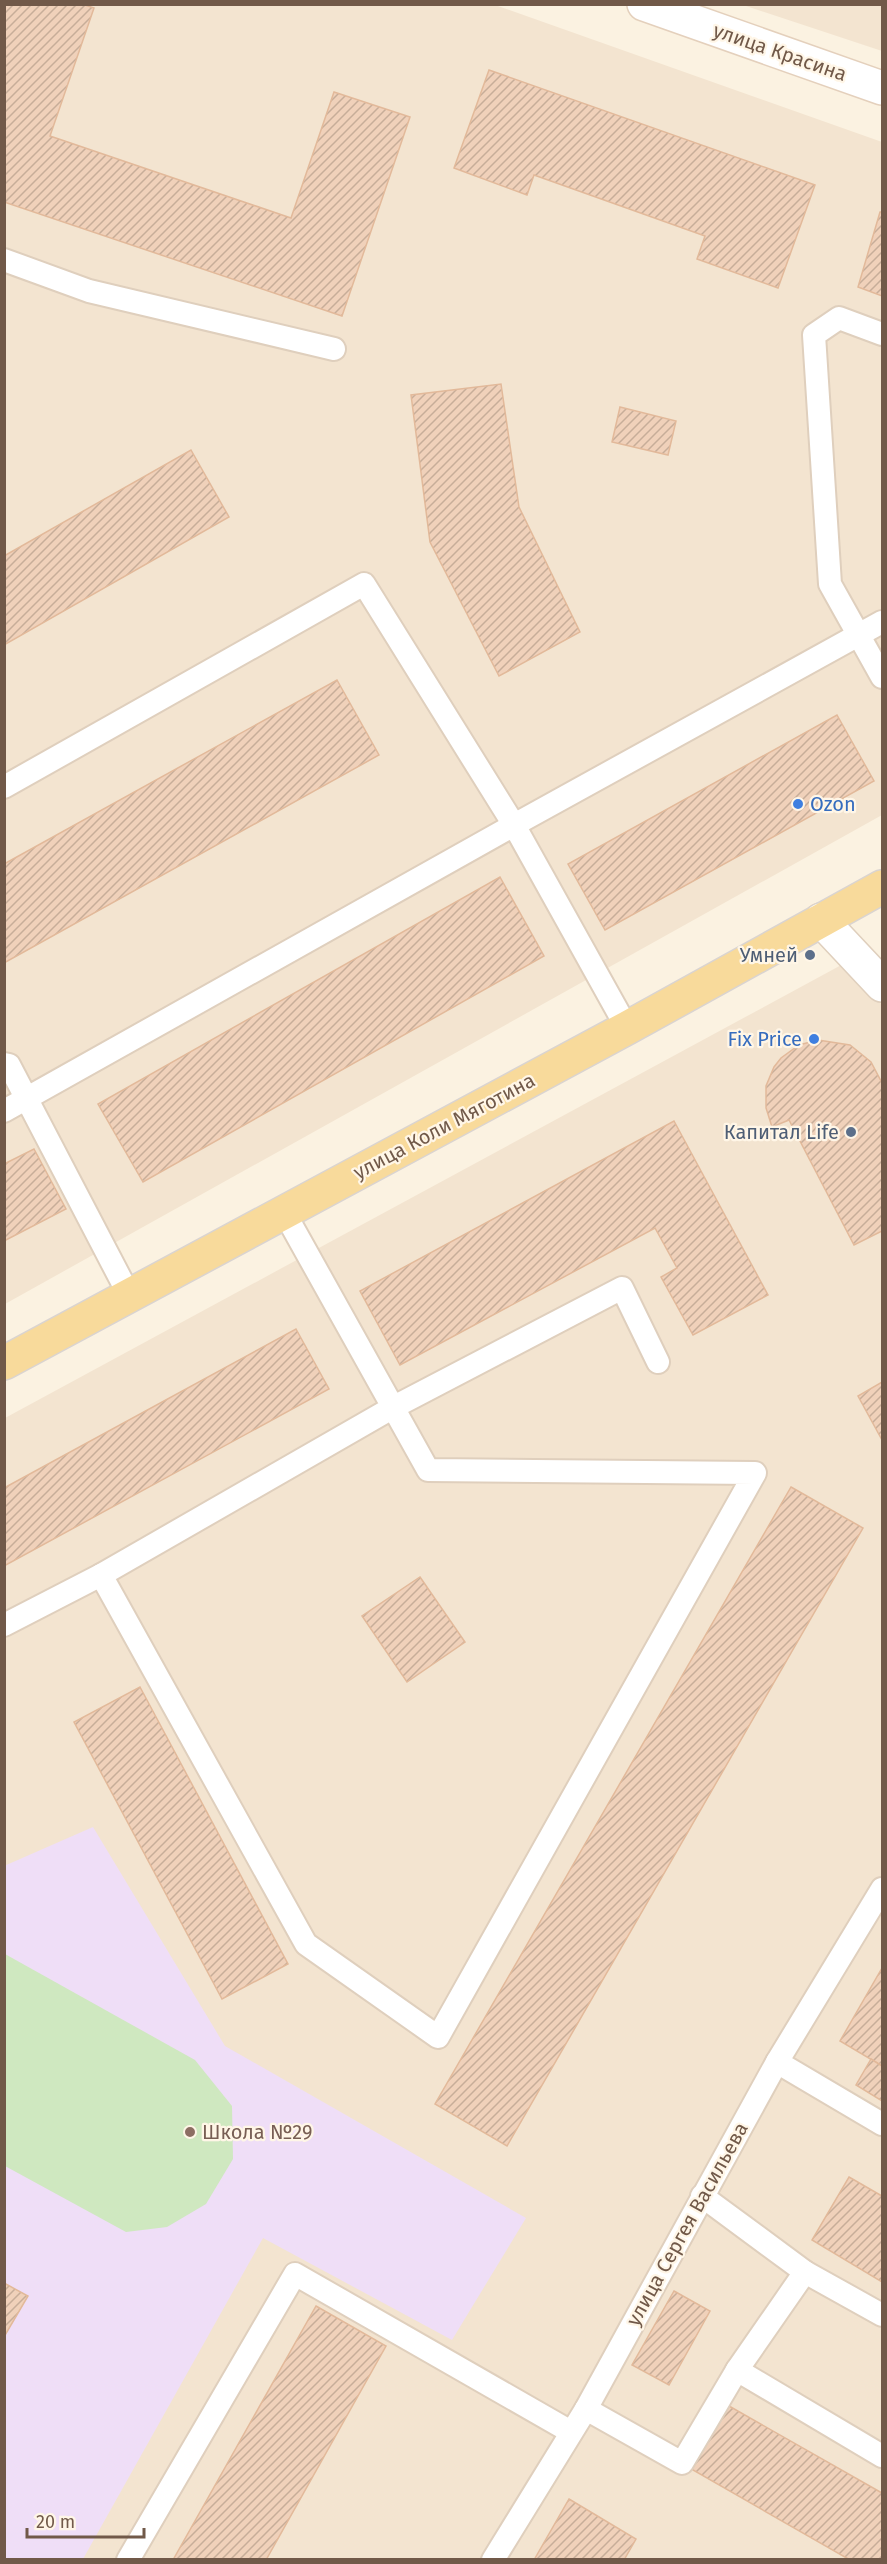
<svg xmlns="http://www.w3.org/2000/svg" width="887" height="2564" font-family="'Fira Sans',sans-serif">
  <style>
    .residential { fill: #f3e4d0 }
    .education { fill: #efdef7 }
    .grass { fill: #cfe8c0 }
    .building { fill: url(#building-hatch); stroke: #e2b99a; stroke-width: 1.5 }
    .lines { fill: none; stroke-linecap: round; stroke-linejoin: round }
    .service-casing { stroke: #dfcfbd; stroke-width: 26 }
    .tertiary-casing { stroke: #dfcfbd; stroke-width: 36 }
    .secondary-casing { stroke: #e4d0bc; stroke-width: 36 }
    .primary-casing { stroke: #dad4d0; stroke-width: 36 }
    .service { stroke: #fff; stroke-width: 22 }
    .tertiary { stroke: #fff; stroke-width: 33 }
    .secondary { stroke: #fff; stroke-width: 33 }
    .primary { stroke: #f8da9b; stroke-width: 33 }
    .shop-dot { fill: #3f7fe0; stroke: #fff6e7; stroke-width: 2 }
    .service-dot { fill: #5c6f8a; stroke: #fff6e7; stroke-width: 2 }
    .education-dot { fill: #8d6e63; stroke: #fff6e7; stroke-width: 2 }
    .labels { text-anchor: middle; stroke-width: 4.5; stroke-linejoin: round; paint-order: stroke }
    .street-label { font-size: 20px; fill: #715949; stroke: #fff6e7 }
    .shop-label { font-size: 20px; fill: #366cbe; stroke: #fff6e7; text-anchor: start }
    .service-label { font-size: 20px; fill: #4e5e75; stroke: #fff6e7; text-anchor: end }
    .education-label { font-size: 20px; fill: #785e54; stroke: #fff6e7; text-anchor: start }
  </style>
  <defs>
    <pattern id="building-hatch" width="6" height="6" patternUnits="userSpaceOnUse" patternTransform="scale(1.5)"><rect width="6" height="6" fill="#f0d1ba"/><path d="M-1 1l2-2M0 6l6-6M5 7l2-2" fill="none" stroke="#c7ad99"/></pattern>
  </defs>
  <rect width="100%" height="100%" fill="#fbf2e1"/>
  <g class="residential">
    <polygon points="5,5 495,5 882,142 882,815 5,1304"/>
    <polygon points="743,5 882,5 882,51"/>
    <polygon points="845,963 882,1005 882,2559 5,2560 5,1418"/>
  </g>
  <polygon class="education" points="93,1827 225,2046 526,2218 452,2340 263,2238 83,2559 5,2559 4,1866"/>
  <polygon class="grass" points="5,1954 195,2060 232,2106 233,2159 206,2204 167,2227 126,2232 5,2166"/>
  <g class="building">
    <polygon points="4,4 82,4 94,8 50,136 291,218 334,92 410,117 342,316 4,202"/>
    <polygon points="489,70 815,185 778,288 697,259 705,236 534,175 527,195 454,168"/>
    <polygon points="880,212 882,212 882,296 858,287"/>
    <polygon points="501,384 519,507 580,632 499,676 430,542 411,395"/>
    <polygon points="620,407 676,421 668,455 612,442"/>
    <polygon points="191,450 229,517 4,645 4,556"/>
    <polygon points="337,680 379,755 4,963 4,864"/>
    <polygon points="837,715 874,781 605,930 568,864"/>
    <polygon points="500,877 544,956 143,1182 98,1104"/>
    <polygon points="818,1040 850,1045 871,1062 882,1083 882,1231 854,1245 789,1120 772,1127 766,1108 766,1086 774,1067 781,1058 799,1045"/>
    <polygon points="674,1121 768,1295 693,1335 661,1277 677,1268 655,1228 400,1365 360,1291"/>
    <polygon points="34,1149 66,1209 4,1241 4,1164"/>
    <polygon points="296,1329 329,1389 4,1566 4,1488"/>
    <polygon points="882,1382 882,1440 858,1396"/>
    <polygon points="791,1487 863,1528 507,2146 435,2104"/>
    <polygon points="420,1577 465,1642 407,1682 362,1616"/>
    <polygon points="140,1687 288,1964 222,1999 74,1722"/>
    <polygon points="882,1968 882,2066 840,2041"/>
    <polygon points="871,2059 882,2066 882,2101 856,2085"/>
    <polygon points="849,2177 882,2196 882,2282 812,2240"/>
    <polygon points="4,2283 28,2296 4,2337"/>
    <polygon points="674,2291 710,2311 669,2385 632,2365"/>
    <polygon points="316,2306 386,2346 266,2560 173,2560"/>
    <polygon points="722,2402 882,2493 882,2560 850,2560 686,2466"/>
    <polygon points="569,2499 636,2539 624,2560 534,2560"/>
  </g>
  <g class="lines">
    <defs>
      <g id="service">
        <polyline points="4,260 89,291 334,349"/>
        <polyline points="882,334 839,318 814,335 830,584 882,677"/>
        <polyline points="4,787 364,584 514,825 627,1028"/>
        <polyline points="4,1064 9,1065 129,1295"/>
        <polyline points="4,1111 514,825 882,622"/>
        <polyline points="284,1212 428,1470 755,1473 438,2037 306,1944 101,1575 392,1408 622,1288 658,1362"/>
        <polyline points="4,1625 101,1575"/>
        <polyline points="777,2062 882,2124"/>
        <polyline points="702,2196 805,2272 882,2315"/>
        <polyline points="737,2370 805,2272"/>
        <polyline points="586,2409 682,2463 737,2370 882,2456"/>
        <polyline points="128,2560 295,2274 571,2432"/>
        <polyline points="493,2560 586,2409 777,2062 882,1889"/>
      </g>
      <polyline id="tertiary" points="821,920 882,985"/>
      <polyline id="secondary" points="644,4 882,88"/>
      <polyline id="primary" points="4,1363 627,1028 882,887"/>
    </defs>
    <use href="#service" class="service-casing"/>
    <use href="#tertiary" class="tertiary-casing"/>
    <use href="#secondary" class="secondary-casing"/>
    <use href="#primary" class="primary-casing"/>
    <use href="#service" class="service"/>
    <use href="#tertiary" class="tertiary"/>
    <use href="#secondary" class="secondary"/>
    <use href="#primary" class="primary"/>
  </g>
  <g class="shop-dot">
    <circle cx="798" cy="804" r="6"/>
    <circle cx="814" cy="1039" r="6"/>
  </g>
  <g class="service-dot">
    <circle cx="810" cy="955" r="6"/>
    <circle cx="851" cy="1132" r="6"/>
  </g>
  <circle class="education-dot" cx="190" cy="2132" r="6"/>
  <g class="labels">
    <g class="street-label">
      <text transform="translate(780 52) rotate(19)" y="7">улица Красина</text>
      <text transform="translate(444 1126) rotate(-28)" y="7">улица Коли Мяготина</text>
      <text transform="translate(687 2224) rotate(-61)" y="7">улица Сергея Васильева</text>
    </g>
    <g class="shop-label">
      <text x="810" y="811">Ozon</text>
      <text x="802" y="1046" text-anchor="end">Fix Price</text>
    </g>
    <g class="service-label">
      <text x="798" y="962">Умней</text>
      <text x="839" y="1139">Капитал Life</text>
    </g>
    <g class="education-label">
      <text x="202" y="2139">Школа №29</text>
    </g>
  </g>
  <rect width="887" height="2564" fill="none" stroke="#715949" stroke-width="12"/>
  <path d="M27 2528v9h117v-9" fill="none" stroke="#715949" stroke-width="3"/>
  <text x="36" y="2528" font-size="18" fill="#715949" stroke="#fff6e7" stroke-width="4.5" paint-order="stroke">20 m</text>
</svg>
